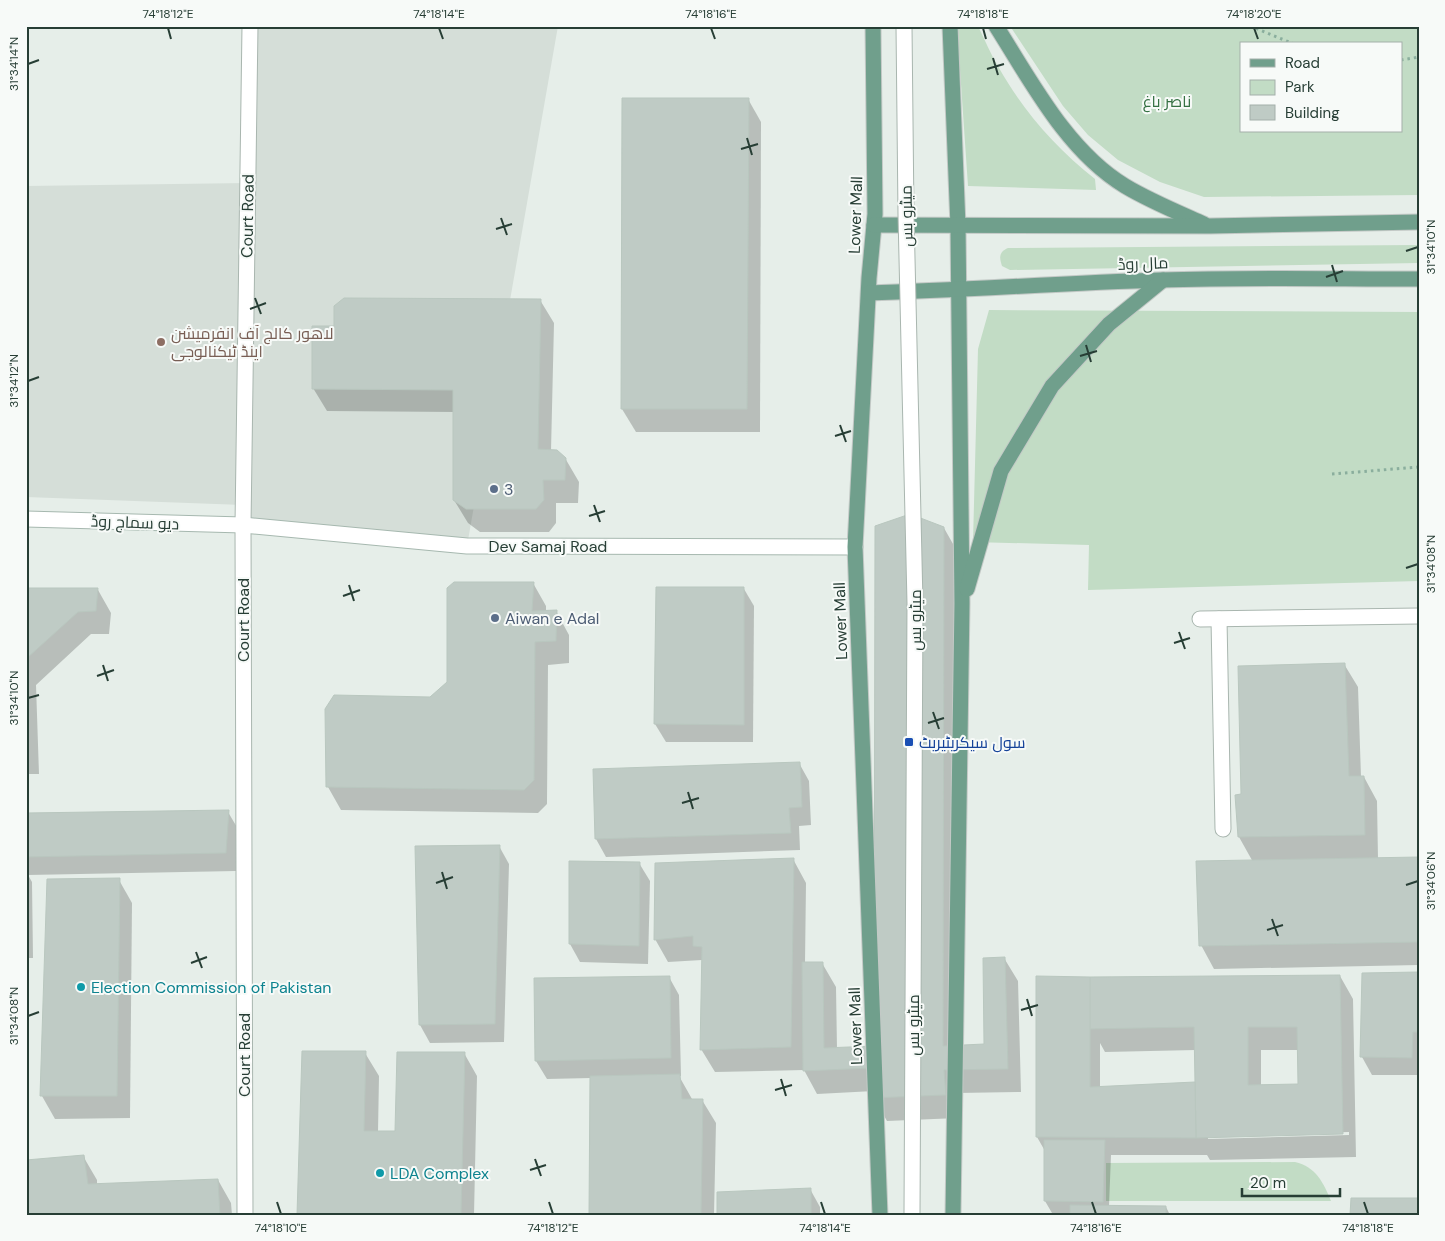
<svg xmlns="http://www.w3.org/2000/svg" width="1445" height="1241" font-family="'DM Sans',Cairo,sans-serif">
  <style>
    .built { fill: #d5ded8 }
    .green { fill: #c2dcc5; fill-rule: evenodd }
    .shadow { fill: #0003; fill-rule: evenodd }
    .building { fill: #bfcbc5; stroke: #b9c7bf; fill-rule: evenodd }
    .lines { fill: none; stroke-linecap: round; stroke-linejoin: round }
    .service-casing { stroke: #a9b6af; stroke-width: 17 }
    .minor-casing { stroke: #a9b6af; stroke-width: 17 }
    .secondary-casing { stroke: #a6b8af; stroke-width: 17 }
    .primary-casing { stroke: #c3c9c6; stroke-width: 17 }
    .path { stroke: #8aae9d; stroke-width: 3; stroke-dasharray: 2.5 4; stroke-linecap: butt }
    .service { stroke: #fff; stroke-width: 15 }
    .minor { stroke: #fff; stroke-width: 15 }
    .secondary { stroke: #fff; stroke-width: 15 }
    .primary { stroke: #709f8c; stroke-width: 15 }
    .service-bridge-casing { stroke: #a9b6af; stroke-width: 17; stroke-linecap: butt }
    .service-bridge { stroke: #fff; stroke-width: 15 }
    .ticks { fill: none; stroke: #273e35; stroke-width: 2 }
    .education-dot { fill: #8d6e63; stroke: #f7faf8; stroke-width: 2 }
    .service-dot { fill: #5c6f8a; stroke: #f7faf8; stroke-width: 2 }
    .transit-dot { fill: #1a4fb4; stroke: #f7faf8; stroke-width: 2 }
    .culture-dot { fill: #0f9aa8; stroke: #f7faf8; stroke-width: 2 }
    .labels { text-anchor: middle; stroke-width: 4; stroke-linejoin: round; paint-order: stroke }
    .park-label { font-size: 16px; fill: #357143; stroke: #f7faf8 }
    .street-label { font-size: 16px; fill: #273e35; stroke: #f7faf8 }
    .education-label { font-size: 16px; fill: #785e54; stroke: #f7faf8; text-anchor: start }
    .service-label { font-size: 16px; fill: #4e5e75; stroke: #f7faf8; text-anchor: start }
    .transit-label { font-size: 16px; fill: #164399; stroke: #f7faf8; text-anchor: start }
    .culture-label { font-size: 16px; fill: #0d838f; stroke: #f7faf8; text-anchor: start }
    .neatline { fill: none; stroke: #273e35; stroke-width: 2 }
    .ticks-label { font-size: 12px; text-anchor: middle; fill: #273e35 }
  </style>
  <rect width="100%" height="100%" fill="#e6eee9"/>
  <polygon class="built" points="251,26 558,26 467,546 243,525 243,505 26,497 26,186 248,183"/>
  <g class="green">
    <path d="M 957,26 L 978,26 C 985,40 991,55 999,68 C 1024,112 1056,148 1095,179 L 1096,190 L 968,186 Z"/>
    <path d="M 1010,26 L 1419,26 L 1419,195 L 1204,197 L 1160,182 L 1118,160 L 1088,135 L 1063,106 ZM 1241,44 L 1401,44 L 1401,131 L 1241,131 Z"/>
    <path d="M 1419,245 L 1419,263 L 1010,270 L 1002,266 C 999,257 999,252 1008,248 Z"/>
    <polygon points="989,310 1419,312 1419,581 1088,590 1089,545 973,542 978,349"/>
    <path d="M 1295,1162 C 1316,1167 1323,1182 1331,1201 L 1106,1201 L 1106,1163 Z"/>
  </g>
  <g class="shadow">
    <polygon points="748,99 761,122 760,432 636,432 622,409"/>
    <polygon points="540,300 554,323 551,451 565,458 579,482 578,503 556,503 556,523 549,532 480,532 468,523 454,500 454,412 327,411 313,388 336,327"/>
    <polygon points="944,528 957,551 956,1046 985,1045 1004,958 1018,981 1021,1092 957,1093 958,1118 887,1121 874,1098 874,1091 817,1094 804,1070 715,1072 701,1049 702,960 668,962 655,939 793,859 806,883 805,963 822,963 836,987 837,1049 875,1048"/>
    <polygon points="533,583 546,606 546,612 556,611 569,635 569,663 548,665 547,804 538,813 341,810 328,787 448,683"/>
    <polygon points="26,589 98,590 111,613 109,634 91,634 36,685 39,774 26,774"/>
    <polygon points="744,589 754,606 753,742 666,742 655,724"/>
    <polygon points="1344,664 1358,687 1361,777 1364,777 1377,801 1378,859 1419,858 1419,965 1214,969 1201,945 1253,862 1239,837 1242,795"/>
    <polygon points="799,763 809,781 811,825 799,826 800,850 606,857 596,839 594,770"/>
    <polygon points="228,812 238,829 236,871 28,875 32,882 33,958 26,958 26,814"/>
    <polygon points="499,846 509,864 504,1042 430,1043 420,1025"/>
    <polygon points="570,863 639,863 650,881 648,964 580,962 570,944"/>
    <polygon points="119,880 132,903 130,1118 55,1119 42,1096"/>
    <polygon points="1419,974 1419,1075 1372,1075 1362,1057"/>
    <path d="M 1340,976 L 1353,999 L 1356,1157 L 1210,1160 L 1207,1155 L 1111,1155 L 1109,1206 L 1166,1207 L 1170,1215 L 1071,1215 L 1071,1213 L 1052,1213 L 1045,1201 L 1045,1151 L 1037,1137 L 1090,978 ZM 1100,1043 L 1105,1052 L 1196,1050 L 1196,1084 L 1100,1088 ZM 1261,1050 L 1298,1050 L 1299,1086 L 1261,1086 ZM 1349,1132 L 1349,1135 L 1208,1139 L 1208,1136 Z"/>
    <polygon points="669,977 679,995 681,1076 679,1076 692,1099 702,1100 716,1123 714,1215 590,1215 591,1078 547,1079 536,1061 536,979"/>
    <polygon points="365,1053 379,1076 378,1132 397,1132 464,1053 477,1076 474,1215 298,1215"/>
    <polygon points="83,1156 97,1180 97,1185 218,1180 231,1203 232,1215 26,1215"/>
    <polygon points="810,1189 820,1207 820,1215 719,1215"/>
  </g>
  <g class="building">
    <polygon points="622,98 749,98 747,409 621,409"/>
    <polygon points="344,298 541,299 538,449 557,450 566,458 565,480 543,480 544,500 536,509 466,509 453,500 453,390 312,389 312,326 334,326 334,306"/>
    <polygon points="910,514 944,527 943,1046 984,1044 983,958 1005,957 1008,1069 944,1070 946,1095 872,1098 872,1068 803,1071 802,962 823,962 824,1048 874,1046 875,526"/>
    <polygon points="454,582 534,582 532,611 557,610 556,641 535,642 534,780 524,790 326,787 325,709 334,695 430,697 447,682 447,588"/>
    <polygon points="656,587 744,587 744,725 654,724"/>
    <polygon points="26,588 98,588 96,611 78,612 26,659"/>
    <polygon points="1345,663 1349,776 1364,776 1365,835 1238,837 1235,795 1241,794 1238,666"/>
    <polygon points="800,762 802,807 789,808 791,833 595,839 593,769"/>
    <polygon points="229,810 226,853 26,857 26,813"/>
    <polygon points="500,845 495,1024 419,1025 415,846"/>
    <polygon points="1419,857 1419,942 1199,946 1196,861"/>
    <polygon points="794,858 791,1047 700,1050 702,947 693,946 693,936 654,940 655,863"/>
    <polygon points="569,861 640,862 639,946 569,944"/>
    <polygon points="120,878 117,1096 40,1096 47,879"/>
    <polygon points="1419,972 1419,1032 1413,1032 1412,1058 1360,1057 1362,973"/>
    <path d="M 1340,975 L 1343,1134 L 1196,1138 L 1194,1027 L 1090,1029 L 1090,977 ZM 1248,1027 L 1297,1027 L 1298,1084 L 1248,1085 Z"/>
    <polygon points="670,976 671,1058 535,1061 534,978"/>
    <polygon points="1036,976 1090,977 1090,1087 1195,1082 1196,1138 1036,1137"/>
    <polygon points="302,1051 366,1051 364,1131 395,1131 397,1052 465,1052 461,1215 297,1215"/>
    <polygon points="680,1074 682,1099 703,1099 701,1215 589,1215 590,1076"/>
    <polygon points="1044,1140 1105,1140 1103,1202 1044,1201"/>
    <polygon points="84,1155 88,1184 218,1179 220,1215 26,1215 26,1160"/>
    <polygon points="811,1188 811,1215 717,1215 717,1192"/>
    <polygon points="1351,1198 1419,1198 1419,1215 1350,1215"/>
    <polygon points="1070,1205 1166,1206 1166,1215 1070,1215"/>
  </g>
  <g class="lines">
    <defs>
      <g id="service">
        <polyline points="1200,619 1419,616"/>
        <polyline points="1219,619 1223,829"/>
      </g>
      <polyline id="minor" points="245,1215 243,525 250,26"/>
      <polyline id="secondary" points="26,519 243,525 467,546 855,547"/>
      <g id="primary">
        <polyline points="873,26 875,214 869,278 855,547 880,1215"/>
        <polyline points="950,26 958,226 962,603 953,1215"/>
        <path d="M 996,26 C 1031,81 1067,151 1125,186 C 1150,201 1177,212 1204,224"/>
        <polyline points="874,225 1210,226 1419,222"/>
        <path d="M 869,293 C 966,290 1063,283 1161,280 C 1246,277 1333,279 1419,279"/>
        <polyline points="967,589 1001,471 1052,386 1109,324 1163,280"/>
      </g>
    </defs>
    <use href="#service" class="service-casing"/>
    <use href="#minor" class="minor-casing"/>
    <use href="#secondary" class="secondary-casing"/>
    <use href="#primary" class="primary-casing"/>
    <g class="path">
      <polyline points="1250,26 1294,44"/>
      <polyline points="1401,60 1419,57"/>
      <polyline points="1332,474 1419,467"/>
    </g>
    <use href="#service" class="service"/>
    <use href="#minor" class="minor"/>
    <use href="#secondary" class="secondary"/>
    <use href="#primary" class="primary"/>
    <defs>
      <polyline id="service-bridge" points="904,26 906,215 915,603 912,1215"/>
    </defs>
    <use href="#service-bridge" class="service-bridge-casing"/>
    <use href="#service-bridge" class="service-bridge"/>
  </g>
  <path class="ticks" d="M 168,28 L 171,39M 439,28 L 443,39M 711,28 L 715,39M 983,28 L 986,39M 1254,28 L 1258,39M 993,58 L 998,75M 28,64 L 39,60M 987,69 L 1004,64M 747,138 L 752,155M 741,149 L 758,144M 501,218 L 507,235M 496,229 L 512,224M 1406,251 L 1418,247M 1332,265 L 1337,282M 1326,277 L 1343,271M 255,298 L 261,314M 250,309 L 266,303M 1086,345 L 1091,362M 1080,356 L 1097,351M 28,381 L 39,377M 840,425 L 846,442M 835,436 L 851,431M 594,505 L 600,522M 589,516 L 605,511M 1406,568 L 1418,564M 349,585 L 354,601M 343,596 L 360,590M 1179,632 L 1185,649M 1174,643 L 1190,638M 103,665 L 108,681M 97,676 L 114,670M 28,698 L 39,695M 933,712 L 939,729M 928,723 L 944,718M 688,792 L 693,809M 682,803 L 699,798M 442,872 L 447,889M 436,883 L 453,877M 1406,885 L 1418,881M 1272,919 L 1278,936M 1267,930 L 1283,925M 196,952 L 202,968M 191,963 L 207,957M 1027,999 L 1032,1016M 1021,1010 L 1038,1005M 28,1016 L 39,1012M 781,1079 L 786,1096M 775,1090 L 792,1085M 535,1159 L 541,1176M 530,1170 L 546,1165M 277,1202 L 281,1214M 549,1202 L 553,1214M 821,1202 L 825,1214M 1092,1202 L 1096,1214M 1364,1202 L 1368,1214"/>
  <circle class="education-dot" cx="161" cy="342" r="5"/>
  <g class="service-dot">
    <circle cx="494" cy="489" r="5"/>
    <circle cx="495" cy="618" r="5"/>
  </g>
  <rect class="transit-dot" x="904" y="737" width="10" height="10" rx="2.5"/>
  <g class="culture-dot">
    <circle cx="81" cy="987" r="5"/>
    <circle cx="380" cy="1173" r="5"/>
  </g>
  <g class="labels">
    <g class="park-label">
      <text x="1167" y="107">ناصر باغ</text>
    </g>
    <g class="street-label">
      <text transform="translate(855 215) rotate(-88)" y="6">Lower Mall</text>
      <text transform="translate(247 216) rotate(-89)" y="6">Court Road</text>
      <text transform="translate(906 216) rotate(-91)" y="6">میٹرو بس</text>
      <text transform="translate(1143 263) rotate(-2)" y="6">مال روڈ</text>
      <text transform="translate(135 522) rotate(2)" y="6">دیو سماج روڈ</text>
      <text x="548" y="552">Dev Samaj Road</text>
      <text transform="translate(243 620) rotate(-90)" y="6">Court Road</text>
      <text transform="translate(915 620) rotate(-90)" y="6">میٹرو بس</text>
      <text transform="translate(840 621) rotate(-92)" y="6">Lower Mall</text>
      <text transform="translate(913 1025) rotate(-90)" y="6">میٹرو بس</text>
      <text transform="translate(855 1026) rotate(-92)" y="6">Lower Mall</text>
      <text transform="translate(244 1055) rotate(-90)" y="6">Court Road</text>
    </g>
    <g class="education-label">
      <text x="171" y="339">لاھور کالج آف انفرمیشن<tspan x="171" dy="18">اینڈ ٹیکنالوجی</tspan></text>
    </g>
    <g class="service-label">
      <text x="504" y="495">3</text>
      <text x="505" y="624">Aiwan e Adal</text>
    </g>
    <g class="transit-label">
      <text x="919" y="748">سول سیکریٹیریٹ</text>
    </g>
    <g class="culture-label">
      <text x="91" y="993">Election Commission of Pakistan</text>
      <text x="390" y="1179">LDA Complex</text>
    </g>
  </g>
  <rect width="1445" height="1241" fill="none" stroke="#f7faf8" stroke-width="55"/>
  <rect x="1240" y="42" width="162" height="90" fill="#f7faf8" stroke="#a4afaa"/>
  <rect x="1250" y="59" width="25" height="8" fill="#709f8c" stroke="#a4afaa"/>
  <text x="1285" y="68" font-size="15" fill="#273e35">Road</text>
  <rect x="1250" y="80" width="25" height="15" fill="#c2dcc5" stroke="#a4afaa"/>
  <text x="1285" y="92" font-size="15" fill="#273e35">Park</text>
  <rect x="1250" y="105" width="25" height="15" fill="#bfcbc5" stroke="#a4afaa"/>
  <text x="1285" y="118" font-size="15" fill="#273e35">Building</text>
  <path d="M1242 1188v8h98v-8" fill="none" stroke="#273e35" stroke-width="2.5"/>
  <text x="1250" y="1188" font-size="15" fill="#273e35" stroke="#f7faf8" stroke-width="4" paint-order="stroke">20 m</text>
  <rect x="28" y="28" width="1390" height="1186" class="neatline"/>
  <g class="ticks-label">
    <text x="168" y="18">74°18'12"E</text>
    <text x="439" y="18">74°18'14"E</text>
    <text x="711" y="18">74°18'16"E</text>
    <text x="983" y="18">74°18'18"E</text>
    <text x="1254" y="18">74°18'20"E</text>
    <text transform="translate(14 64) rotate(-90)" y="4">31°34'14"N</text>
    <text transform="translate(1431 247) rotate(-90)" y="4">31°34'10"N</text>
    <text transform="translate(14 381) rotate(-90)" y="4">31°34'12"N</text>
    <text transform="translate(1431 564) rotate(-90)" y="4">31°34'08"N</text>
    <text transform="translate(14 698) rotate(-90)" y="4">31°34'10"N</text>
    <text transform="translate(1431 881) rotate(-90)" y="4">31°34'06"N</text>
    <text transform="translate(14 1016) rotate(-90)" y="4">31°34'08"N</text>
    <text x="281" y="1232">74°18'10"E</text>
    <text x="553" y="1232">74°18'12"E</text>
    <text x="825" y="1232">74°18'14"E</text>
    <text x="1096" y="1232">74°18'16"E</text>
    <text x="1368" y="1232">74°18'18"E</text>
  </g>
</svg>
